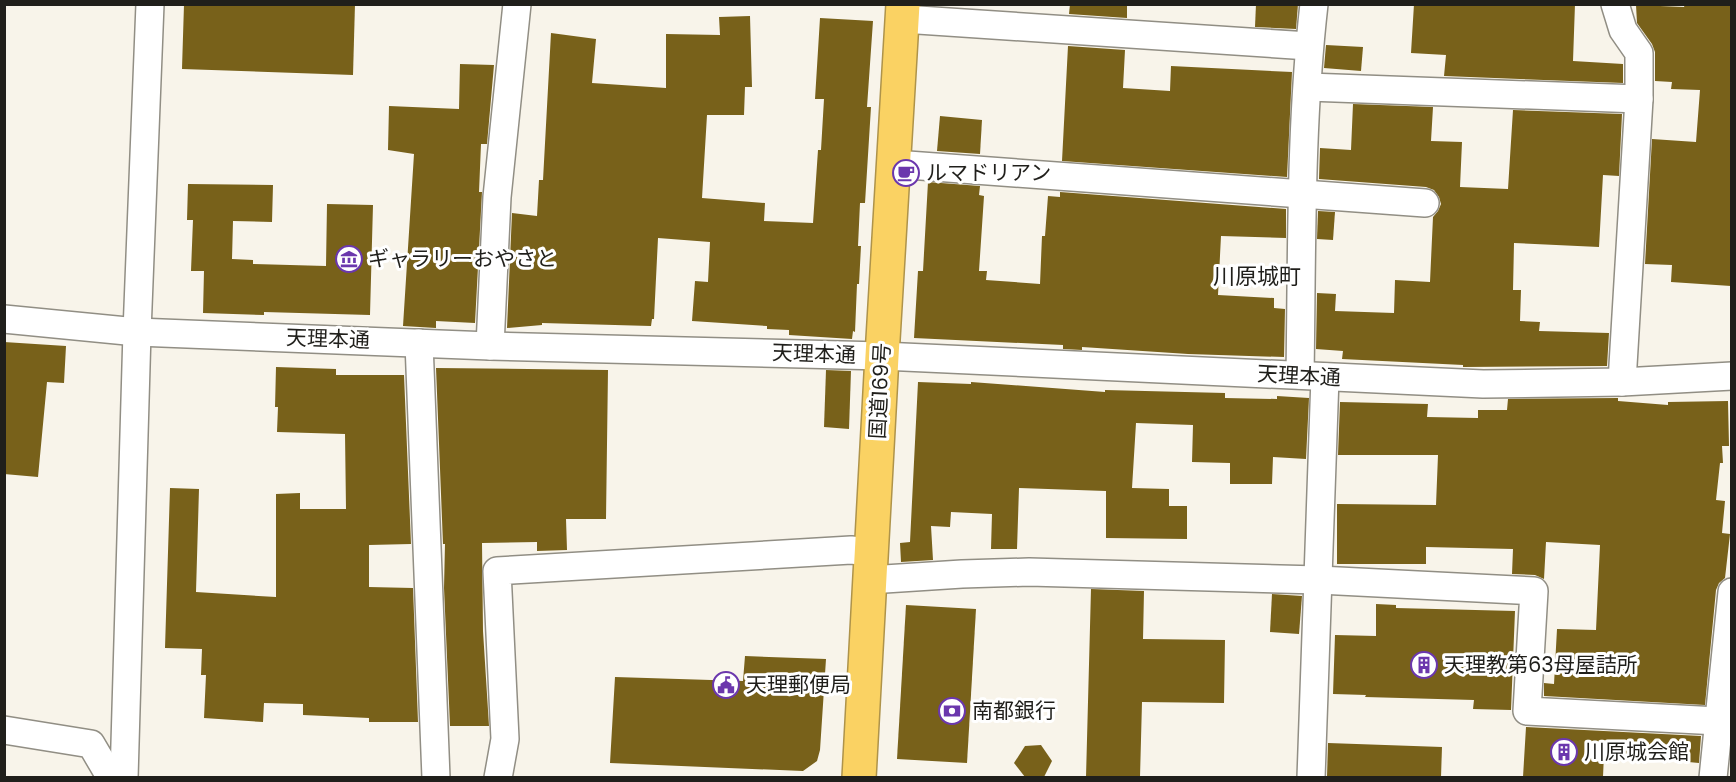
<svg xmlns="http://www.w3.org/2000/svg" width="1736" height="782" font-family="Poppins,'Noto Sans JP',sans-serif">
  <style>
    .building { fill: #78611a }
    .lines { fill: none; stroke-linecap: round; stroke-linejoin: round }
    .minor-casing { stroke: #918e84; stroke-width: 30 }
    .highway-casing { stroke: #ae934a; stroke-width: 36 }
    .minor { stroke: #fff; stroke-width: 27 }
    .highway { stroke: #fad263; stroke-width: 33 }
    .labels { text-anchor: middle; stroke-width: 6; stroke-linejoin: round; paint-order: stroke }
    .poi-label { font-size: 21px; fill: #201f1b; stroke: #fff; text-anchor: start }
    .street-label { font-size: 21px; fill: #201f1b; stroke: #fff }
    .neighbourhood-label { font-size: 22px; fill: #201f1b; stroke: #fff }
  </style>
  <rect width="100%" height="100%" fill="#f8f4ea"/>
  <g class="building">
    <polygon points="184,4 355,4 353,75 182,69"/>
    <polygon points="1070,4 1127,4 1127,18 1069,14"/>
    <polygon points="1256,4 1298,4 1296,29 1255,27"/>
    <polygon points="1414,4 1575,4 1573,61 1623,64 1623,83 1444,76 1446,55 1411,53"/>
    <polygon points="1685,4 1731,4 1731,286 1671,282 1672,265 1645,264 1652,139 1696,142 1700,90 1671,89 1672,82 1655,81 1655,52 1652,44 1637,23 1636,5 1684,7"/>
    <polygon points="750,16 752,87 745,87 744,115 707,115 702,198 765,203 764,221 813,223 818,150 821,150 824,99 815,99 820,18 873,21 867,107 871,107 865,203 860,203 858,246 861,246 859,284 857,284 855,332 853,331 852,339 789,335 789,330 767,329 767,326 692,321 695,281 708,282 710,242 658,238 654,319 652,319 651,326 542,323 542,325 507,328 512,213 537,216 539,180 543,180 551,33 596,39 592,83 666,88 666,34 720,35 719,17"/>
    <polygon points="1326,45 1363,47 1361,71 1324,68"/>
    <polygon points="1068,46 1125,50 1123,88 1170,91 1171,66 1292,72 1287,177 1062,161"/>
    <polygon points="460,64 494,65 487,144 481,144 479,192 482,192 475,323 436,321 436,328 403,326 414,154 388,150 389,106 459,109"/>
    <polygon points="1353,104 1433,107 1431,141 1462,142 1460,187 1508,189 1513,110 1622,114 1619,176 1603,175 1599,247 1514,243 1513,290 1521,290 1520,321 1540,322 1539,331 1609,333 1607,366 1463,367 1463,365 1342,359 1343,351 1316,349 1317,293 1336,294 1335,311 1394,313 1395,280 1430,282 1433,217 1438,211 1441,204 1439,197 1434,190 1426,187 1319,179 1320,148 1351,150"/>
    <polygon points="940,116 982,120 980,154 937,151"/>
    <polygon points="928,182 980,186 979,195 984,196 979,271 987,271 986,280 1040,284 1042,236 1045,236 1048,196 1060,197 1060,192 1286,209 1286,238 1221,236 1218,295 1274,298 1274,308 1285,309 1284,357 1188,354 1082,347 1082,350 1063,349 1063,345 914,338 918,271 923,271"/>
    <polygon points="188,184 273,185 272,222 233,221 232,259 253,260 253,264 326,266 327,204 373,205 370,315 264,312 264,315 203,313 204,271 191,271 193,220 187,220"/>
    <polygon points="1318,211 1335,212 1333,240 1317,239"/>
    <polygon points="4,342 66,346 64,383 47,382 38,477 4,474"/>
    <polygon points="276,367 336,369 336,375 404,375 411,544 369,545 369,587 413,588 418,722 369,722 369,718 303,715 303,704 264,703 263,722 204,718 206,675 201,675 202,649 165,648 170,488 199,489 196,592 276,597 276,494 300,493 300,509 346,509 345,434 277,432 278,407 275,407"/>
    <polygon points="436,368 608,370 606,519 566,519 567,550 537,551 537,542 482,543 483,631 489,726 450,726 444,588 445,544 443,544"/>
    <polygon points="826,370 851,371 849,429 824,427"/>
    <polygon points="918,382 971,384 971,382 1105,392 1105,390 1225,393 1225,398 1277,399 1277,396 1309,398 1306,459 1273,457 1272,484 1230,484 1230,463 1192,462 1193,425 1136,423 1132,488 1169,489 1169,506 1187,506 1187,539 1106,538 1106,491 1019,488 1017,549 991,549 992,514 951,512 950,527 931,526 933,560 901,562 900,543 910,542"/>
    <polygon points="1618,398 1618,401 1668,405 1668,402 1728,401 1729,446 1722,446 1723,463 1720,463 1716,500 1725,501 1722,533 1730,534 1725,578 1719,583 1716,590 1705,705 1544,696 1544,683 1554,684 1557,629 1596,630 1600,545 1546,542 1544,579 1535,575 1512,574 1513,549 1426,547 1426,564 1337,564 1337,504 1436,505 1438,455 1338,455 1340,402 1428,404 1427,417 1478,418 1478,410 1507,410 1508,399"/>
    <polygon points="1091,589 1144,591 1143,639 1225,640 1224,703 1142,702 1140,777 1086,777"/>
    <polygon points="1272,594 1302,596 1299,634 1270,632"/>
    <polygon points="1376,604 1396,605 1396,608 1515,611 1511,710 1473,709 1474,700 1365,697 1366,695 1333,694 1335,635 1376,636"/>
    <polygon points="906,605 976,609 967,763 897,759"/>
    <polygon points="745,656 826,659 820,750 817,761 803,771 610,763 615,677 743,681"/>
    <polygon points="1526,727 1701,736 1699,763 1604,754 1603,777 1523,777"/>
    <polygon points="1328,743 1442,747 1441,777 1327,777"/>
    <polygon points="1041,745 1052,761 1044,777 1025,777 1014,763 1025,746"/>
  </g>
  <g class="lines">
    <defs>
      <g id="minor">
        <polyline points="1615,4 1623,30 1639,53 1639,99 1622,382"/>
        <polyline points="903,19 1309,46"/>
        <polyline points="1308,87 1639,99"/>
        <polyline points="894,164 1425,203"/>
        <polyline points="4,319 137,332 490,346 882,356 1483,384 1622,382 1732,376"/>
        <polyline points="419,343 436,778"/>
        <polyline points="490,346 497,197 517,4"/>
        <path d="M 1300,375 C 1302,252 1300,127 1314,4"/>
        <polyline points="869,580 962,574 1029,572 1319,580 1534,591 1527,711 1718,721"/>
        <polyline points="4,730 91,744 111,778"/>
        <polyline points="124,778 137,332 150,4"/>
        <polyline points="498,778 505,739 497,571 851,550 871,552"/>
        <polyline points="1311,778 1325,377"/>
        <polyline points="1713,778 1732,592"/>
      </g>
      <polyline id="highway" points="859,778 882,356 903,4"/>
    </defs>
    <use href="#minor" class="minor-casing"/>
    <use href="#highway" class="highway-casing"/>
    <use href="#minor" class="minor"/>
    <use href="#highway" class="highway"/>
  </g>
  <defs>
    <symbol id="cafe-ring" viewBox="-11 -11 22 22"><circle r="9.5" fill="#fff" stroke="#6b37ad" stroke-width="1.5"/><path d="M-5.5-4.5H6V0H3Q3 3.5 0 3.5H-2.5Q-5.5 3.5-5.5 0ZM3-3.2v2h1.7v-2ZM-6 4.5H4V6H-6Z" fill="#6b37ad"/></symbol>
    <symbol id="museum-ring" viewBox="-11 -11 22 22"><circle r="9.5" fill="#fff" stroke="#6b37ad" stroke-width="1.5"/><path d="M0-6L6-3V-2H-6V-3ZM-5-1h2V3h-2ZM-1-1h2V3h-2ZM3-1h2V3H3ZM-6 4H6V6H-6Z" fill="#6b37ad"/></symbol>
    <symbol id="building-ring" viewBox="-11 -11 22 22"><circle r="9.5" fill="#fff" stroke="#6b37ad" stroke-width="1.5"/><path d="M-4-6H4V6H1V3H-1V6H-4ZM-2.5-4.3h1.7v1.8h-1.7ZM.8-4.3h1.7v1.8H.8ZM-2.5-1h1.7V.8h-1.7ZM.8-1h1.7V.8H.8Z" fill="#6b37ad"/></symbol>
    <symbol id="civic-ring" viewBox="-11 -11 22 22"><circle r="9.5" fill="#fff" stroke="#6b37ad" stroke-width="1.5"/><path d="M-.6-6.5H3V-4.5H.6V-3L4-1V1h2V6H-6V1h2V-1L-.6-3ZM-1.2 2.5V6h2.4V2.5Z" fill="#6b37ad"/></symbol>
    <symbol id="bank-ring" viewBox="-11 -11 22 22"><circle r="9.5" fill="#fff" stroke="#6b37ad" stroke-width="1.5"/><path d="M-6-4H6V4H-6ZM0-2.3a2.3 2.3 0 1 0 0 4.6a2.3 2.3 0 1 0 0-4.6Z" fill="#6b37ad"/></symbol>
  </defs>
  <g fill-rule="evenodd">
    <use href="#cafe-ring" x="891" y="158" width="30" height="30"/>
    <use href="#museum-ring" x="334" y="244" width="30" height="30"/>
    <use href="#building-ring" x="1409" y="650" width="30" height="30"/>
    <use href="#civic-ring" x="711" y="670" width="30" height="30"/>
    <use href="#bank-ring" x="937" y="696" width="30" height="30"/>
    <use href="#building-ring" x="1549" y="737" width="30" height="30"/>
  </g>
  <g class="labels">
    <g class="poi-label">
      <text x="926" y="180">ルマドリアン</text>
      <text x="368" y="266">ギャラリーおやさと</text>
      <text x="1444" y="672">天理教第63母屋詰所</text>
      <text x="746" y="692">天理郵便局</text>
      <text x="972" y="718">南都銀行</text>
      <text x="1584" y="759">川原城会館</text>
    </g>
    <g class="street-label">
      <text transform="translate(328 339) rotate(2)" y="7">天理本通</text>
      <text transform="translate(814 354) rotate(2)" y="7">天理本通</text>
      <text transform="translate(1299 376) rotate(3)" y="7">天理本通</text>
      <text transform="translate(880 391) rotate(-87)" y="7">国道169号</text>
    </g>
    <g class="neighbourhood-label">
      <text x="1257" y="284">川原城町</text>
    </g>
  </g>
  <rect width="1736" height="782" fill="none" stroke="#201f1b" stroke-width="12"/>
</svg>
